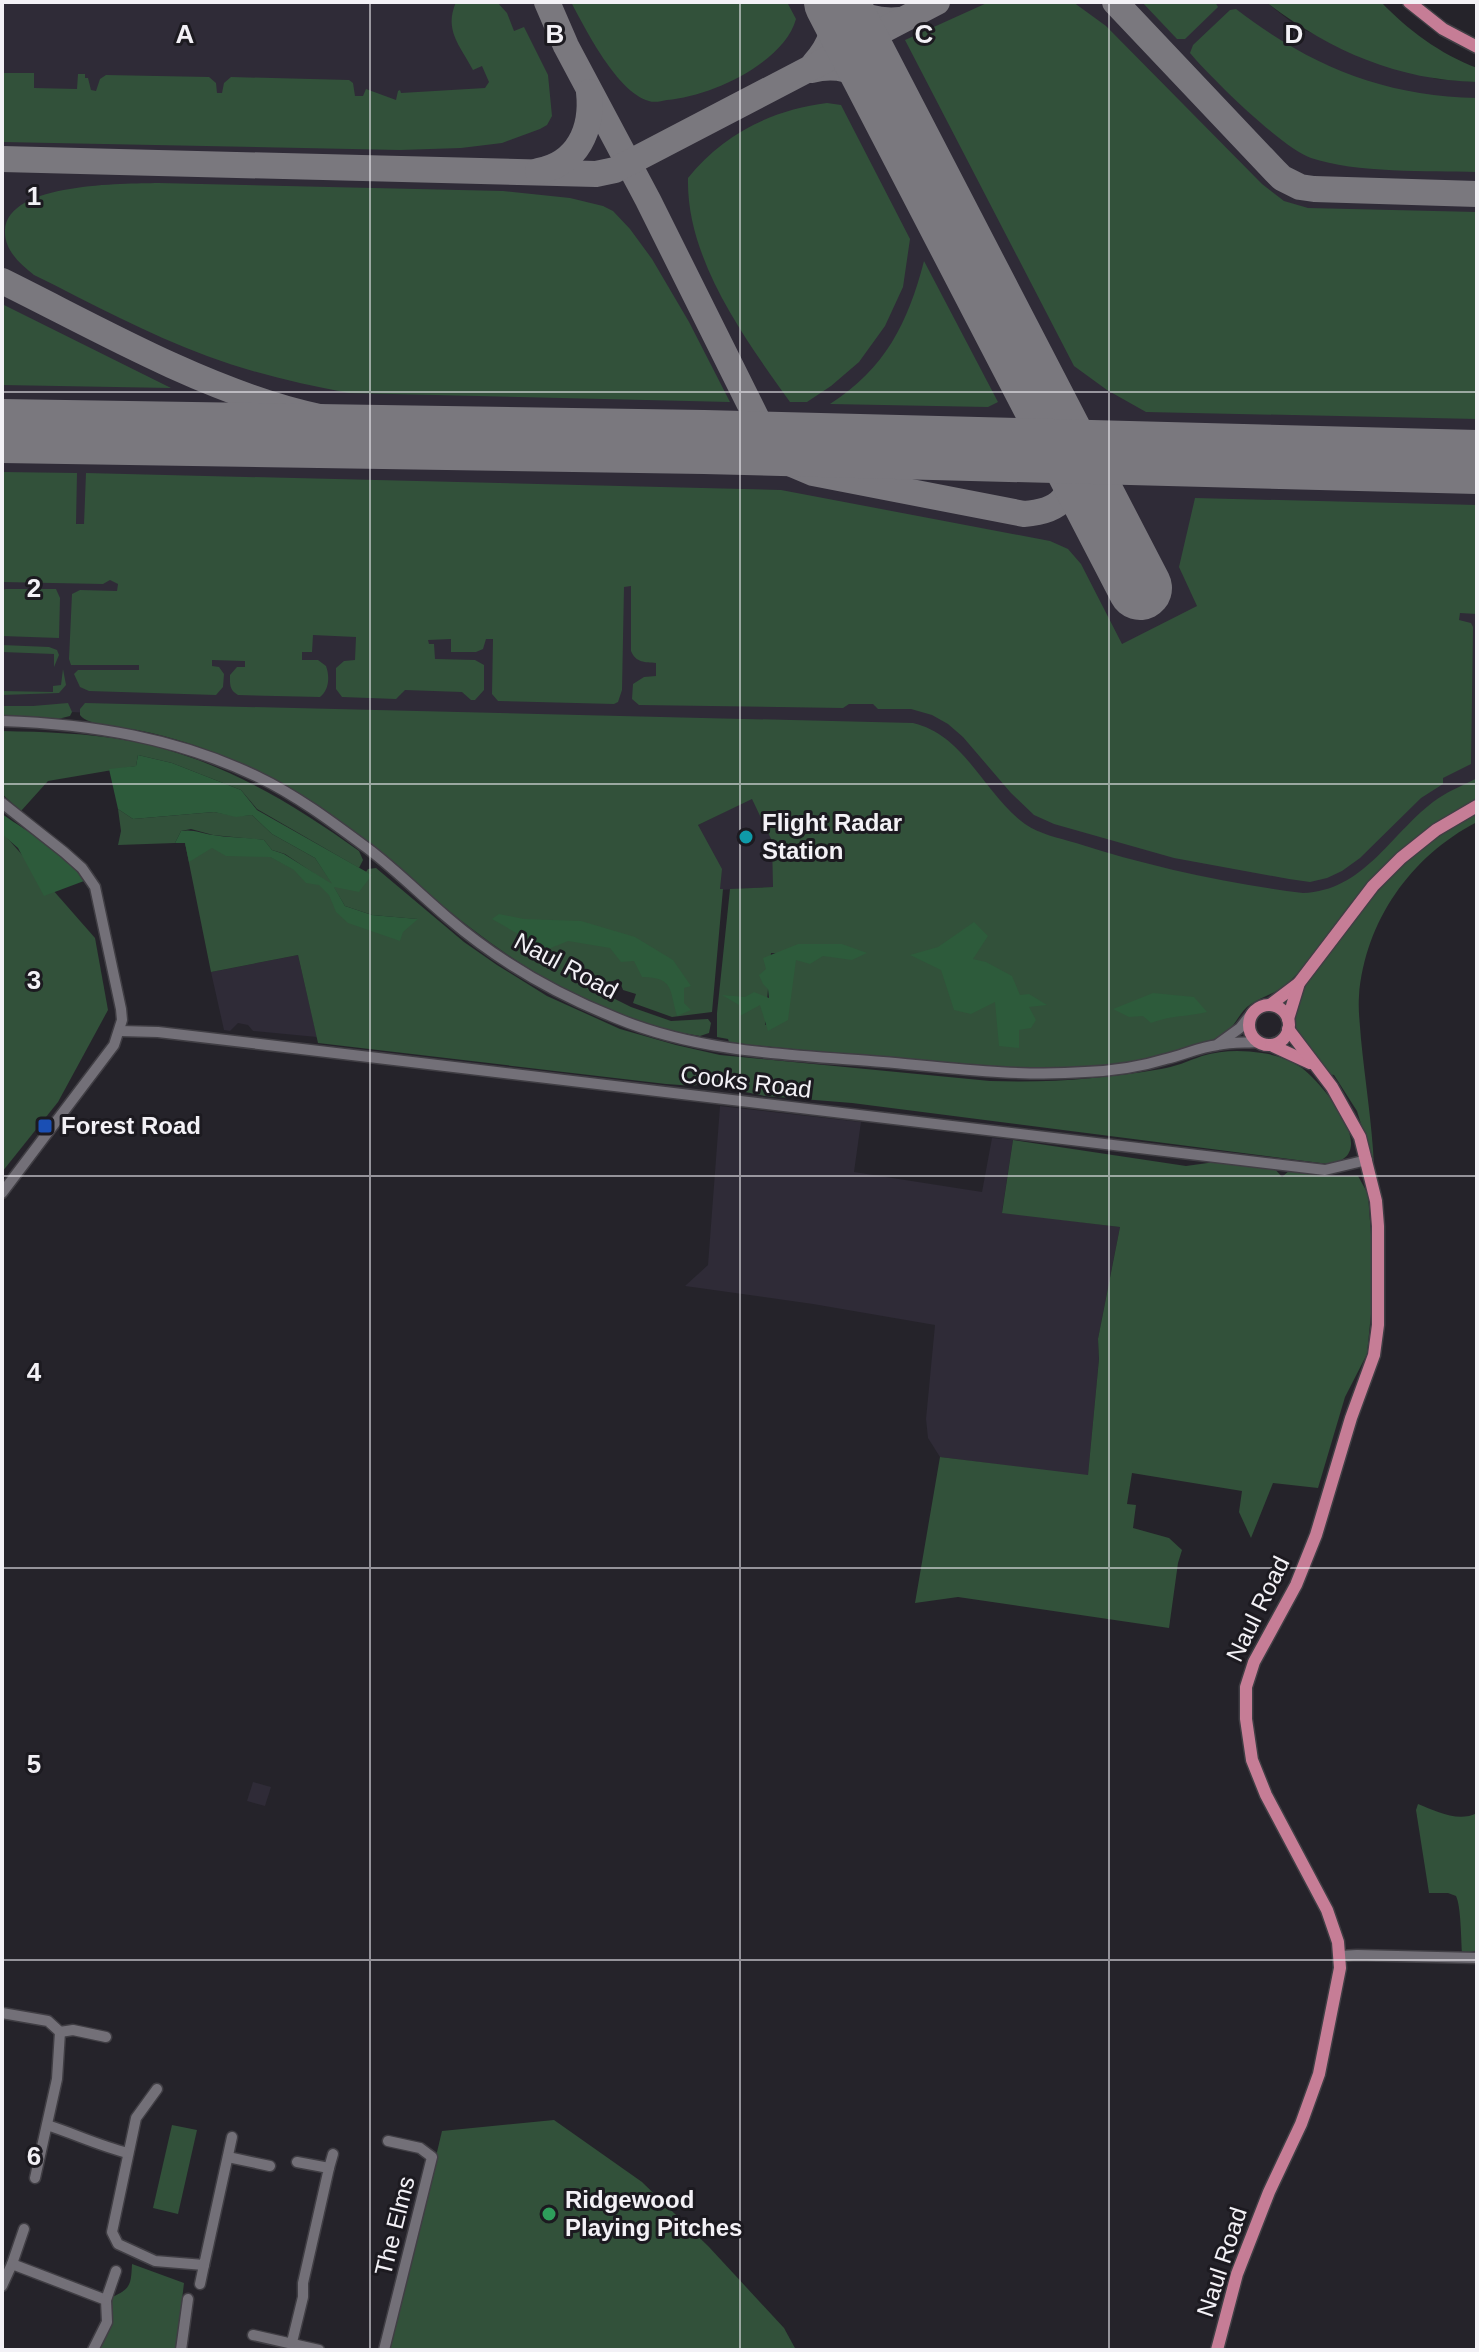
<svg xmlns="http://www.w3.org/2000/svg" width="1479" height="2352" font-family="Arial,sans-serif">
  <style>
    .built { fill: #2f2b37 }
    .green { fill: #32513a; fill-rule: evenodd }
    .forest { fill: #2d5b3b }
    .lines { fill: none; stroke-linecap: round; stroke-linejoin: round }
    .taxiway { stroke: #7a787e; stroke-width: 26 }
    .runway { stroke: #7a787e; stroke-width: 64 }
    .minor-casing { stroke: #403e44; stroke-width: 13 }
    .major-casing { stroke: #403e44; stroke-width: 15 }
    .minor { stroke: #737078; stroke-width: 10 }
    .major { stroke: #c67d96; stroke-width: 12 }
    .grid { fill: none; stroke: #f3f1f6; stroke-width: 2; stroke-opacity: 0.55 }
    .culture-dot { fill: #0f9aa8; stroke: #1c1a20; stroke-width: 3 }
    .transit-dot { fill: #1a4fb4; stroke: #1c1a20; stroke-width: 3 }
    .leisure-dot { fill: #2e9e5b; stroke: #1c1a20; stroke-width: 3 }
    .labels { text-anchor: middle; stroke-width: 6; stroke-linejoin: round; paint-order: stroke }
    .poi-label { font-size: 24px; font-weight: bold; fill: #f3f1f6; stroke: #1c1a20; text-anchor: start }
    .street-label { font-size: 24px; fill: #f3f1f6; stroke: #1c1a20 }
    .grid-label { font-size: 26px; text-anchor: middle; font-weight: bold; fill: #f3f1f6; stroke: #1c1a20; stroke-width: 6; stroke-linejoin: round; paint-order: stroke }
  </style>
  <rect width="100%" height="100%" fill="#25232a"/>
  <g class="built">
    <polygon points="2,2 1266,2 1299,28 1436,79 1477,82 1477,788 1324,909 969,819 138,715 2,709"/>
    <polygon points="752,798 773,841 773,887 720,890 698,825"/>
    <polygon points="298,955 317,1037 253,1031 248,1025 238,1023 230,1031 224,1030 211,972"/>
    <polygon points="720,1106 861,1122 854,1172 982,1192 992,1138 1013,1140 1002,1212 1120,1227 1098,1339 1099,1359 1088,1476 940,1457 928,1438 926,1419 935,1325 813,1304 685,1286 708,1265"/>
    <polygon points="253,1782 271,1787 265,1806 247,1801"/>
  </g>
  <g class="green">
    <path d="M 456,2 L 497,2 L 507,13 L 514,31 L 524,27 L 548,75 L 552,116 L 547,125 L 540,129 L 502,143 L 461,148 L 400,150 L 2,142 L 2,73 L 34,73 L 34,88 L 77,89 L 78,74 L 85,74 L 85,78 L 88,78 L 91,90 L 96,91 L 100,79 L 106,75 L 209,77 L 216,83 L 217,93 L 222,93 L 224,83 L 231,77 L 349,80 L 353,83 L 355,96 L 363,96 L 366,89 L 396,100 L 398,91 L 400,90 L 401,93 L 485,88 L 489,82 L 482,66 L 473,70 C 459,44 444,30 456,2 Z"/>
    <path d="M 571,2 L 787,2 L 796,19 C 784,63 710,97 667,100 C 662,101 654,103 649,101 C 617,92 586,30 571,2 Z"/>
    <polygon points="989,2 1073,2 1106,26 1262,184 1284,201 1308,208 1477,212 1477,419 1146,412 1107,390 1074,366 905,40"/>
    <polygon points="1142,2 1215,2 1218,7 1185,39 1177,39"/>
    <path d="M 1266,2 L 1381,2 C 1408,30 1440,54 1477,68 L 1477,82 C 1396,80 1329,50 1266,2 Z"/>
    <path d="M 1236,9 C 1310,66 1383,96 1477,98 L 1477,172 C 1429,171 1355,173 1311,158 C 1281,147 1212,79 1190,53 L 1193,45 L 1230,10 Z"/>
    <path d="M 827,103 L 841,105 L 910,239 L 903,287 L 885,326 L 859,362 L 831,386 L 807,402 L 790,402 C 745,339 686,259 688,178 C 723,134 772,110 827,103 Z"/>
    <path d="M 158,183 L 503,191 L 570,198 L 603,206 L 613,211 L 630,229 L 652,259 L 689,322 L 730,402 L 349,393 C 300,384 253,373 207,356 C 147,334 91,303 34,275 C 20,264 4,250 5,230 C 8,182 124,184 158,183 Z"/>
    <path d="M 924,261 L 998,402 L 988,407 L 830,404 C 885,369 908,323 924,261 Z"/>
    <polygon points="2,304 171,388 2,385"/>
    <path d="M 2,472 L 77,473 L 76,524 L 84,524 L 86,473 L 781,490 L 1050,541 L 1068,549 L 1081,564 L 1122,644 L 1197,606 L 1179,567 L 1195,498 L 1477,505 L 1477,614 L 1460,613 L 1459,620 L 1471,623 L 1473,627 L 1471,764 L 1443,778 L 1443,784 L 1421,798 L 1360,858 L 1342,871 L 1327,878 L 1310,882 L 1289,879 L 1174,858 L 1054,824 L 1034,815 L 1011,793 L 963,737 L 948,724 L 932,715 L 911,709 L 878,709 L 873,704 L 849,704 L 843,708 L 639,705 L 632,699 L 633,684 L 644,677 L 656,676 L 656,663 C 645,662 636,663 631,651 L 631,586 L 624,587 L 622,690 L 618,702 L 614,704 L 498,701 L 492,694 L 493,639 L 486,639 L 483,649 L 476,652 L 451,652 L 451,639 L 428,640 L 429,644 L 434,644 L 435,659 L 475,660 L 484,665 L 484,690 L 475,700 L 471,700 L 462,692 L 405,690 L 396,699 L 342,697 L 336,689 L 336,668 L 344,661 L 355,660 L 356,637 L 313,635 L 312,652 L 302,652 L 302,660 L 318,660 L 326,666 C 330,677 329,690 320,697 L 238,695 C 229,690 230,684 230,675 L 237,667 L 245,667 L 245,661 L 212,660 L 212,666 L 219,667 L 224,674 L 223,687 L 216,695 L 89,691 L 80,687 L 74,674 L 78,670 L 139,670 L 139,665 L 71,665 L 69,659 L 72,594 L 80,590 L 117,591 L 118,584 L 110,580 L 103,584 L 2,582 Z"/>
    <polygon points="6,589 56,589 60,598 59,638 2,636 2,590"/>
    <polygon points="2,645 49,647 57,650 59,655 54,667 54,654 2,652"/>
    <polygon points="63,669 66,685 59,693 2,695 2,691 53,692 53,686 61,685"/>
    <polygon points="68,703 72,712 70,716 58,719 2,715 2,706 33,706"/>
    <path d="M 85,703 L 913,723 C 965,735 984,794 1025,824 C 1039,834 1059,838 1076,843 C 1147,866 1229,884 1303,893 C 1363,891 1390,835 1433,802 C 1446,792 1462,786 1477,778 L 1477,800 C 1428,826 1387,859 1352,902 C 1330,929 1313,960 1288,983 C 1277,993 1263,996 1251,1004 C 1237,1013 1237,1028 1218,1038 C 1202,1046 1183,1050 1166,1054 C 1078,1076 996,1069 907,1061 C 855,1055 803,1050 751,1045 L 729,1042 L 728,1039 L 717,1037 L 717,1013 L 730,889 L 773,887 L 772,841 L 752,799 L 698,825 L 722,869 L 720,889 L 723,889 L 712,1012 L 672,1017 L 633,1003 L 636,994 L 623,990 L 619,979 L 606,983 L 609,996 L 631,1007 L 671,1021 L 708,1019 L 711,1023 L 709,1033 L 700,1036 C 615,1023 540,981 472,929 C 406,879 348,818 273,780 C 231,757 184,739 137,730 C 122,727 88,726 80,715 L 80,709 ZM 771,953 L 793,953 L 787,1015 L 765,1025 Z"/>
    <path d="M 2,731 C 45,732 88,733 130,741 C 216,757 289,801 359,851 L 363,860 L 359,868 L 257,809 L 241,790 L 172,763 L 138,755 L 136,766 L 48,781 L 21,811 L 2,794 Z"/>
    <path d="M 118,809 L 133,819 L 214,812 L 236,816 L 252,815 L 272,834 L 315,858 L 334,886 L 371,875 L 366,872 L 368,869 L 376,868 L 464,942 L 497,965 L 547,996 L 620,1029 L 676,1045 L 720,1055 L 990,1081 C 1051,1083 1101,1079 1161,1069 C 1175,1067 1188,1061 1202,1056 C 1222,1050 1242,1050 1262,1053 C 1277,1055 1290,1060 1302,1068 C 1323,1084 1384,1157 1328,1164 L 852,1103 L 765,1096 L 700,1083 L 694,1086 L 666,1084 L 318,1043 L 298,955 L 211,972 L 185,843 L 267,855 L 320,883 L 354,924 L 417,919 L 372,915 L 345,906 L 333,886 L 285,854 L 272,850 L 264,840 L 213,835 L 191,829 L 181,831 L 175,843 L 118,845 L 121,831 Z"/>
    <path d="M 1477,814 L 1477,822 C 1411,856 1365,921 1359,996 C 1358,1010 1360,1025 1361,1039 C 1365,1081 1372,1123 1374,1166 L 1357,1111 L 1334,1075 L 1327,1074 C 1315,1058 1293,1038 1294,1016 C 1295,982 1383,882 1410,859 C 1431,841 1453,826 1477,814 Z"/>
    <polygon points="2,832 95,938 108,1010 58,1102 2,1172"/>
    <polygon points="1013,1140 1186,1166 1215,1162 1274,1168 1282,1177 1290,1170 1326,1176 1358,1176 1368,1194 1372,1248 1371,1314 1367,1354 1345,1397 1318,1488 1273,1483 1251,1538 1239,1512 1242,1491 1132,1473 1127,1504 1136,1505 1133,1528 1169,1538 1182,1550 1178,1563 1169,1628 958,1597 915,1603 940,1457 1088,1475 1099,1359 1098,1339 1120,1227 1002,1213"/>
    <path d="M 1418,1804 C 1436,1811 1458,1823 1477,1813 L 1477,1951 L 1462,1953 C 1461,1939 1461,1906 1456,1896 L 1448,1893 L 1429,1893 L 1416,1810 Z"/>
    <polygon points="554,2120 642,2182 709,2247 784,2328 796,2350 390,2350 442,2131"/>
    <polygon points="172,2125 197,2130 178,2214 153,2208"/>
    <path d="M 132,2264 L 184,2283 L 176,2350 L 99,2350 L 100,2344 L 111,2323 L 112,2297 C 131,2289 131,2284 132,2264 Z"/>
  </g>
  <g class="forest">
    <path d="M 138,755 L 172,763 L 241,790 L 257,810 L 372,875 L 359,892 L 334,887 L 345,906 L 372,915 L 418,919 L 403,932 L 400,941 L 348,923 L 336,912 L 329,895 L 319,885 L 306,883 L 294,870 L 270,857 L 226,856 L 212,848 L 189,862 L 185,843 L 175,843 L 181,831 C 193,829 201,833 213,835 C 230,838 247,837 264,840 L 272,850 L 284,854 L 332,884 L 315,858 L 272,834 L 252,815 L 236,817 L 214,812 L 133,819 L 118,809 L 109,769 L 136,766 Z"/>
    <path d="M 2,814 C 29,833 66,852 84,881 L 44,896 L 18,848 L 2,834 Z"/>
    <path d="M 499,914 L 524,919 L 581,921 L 635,937 L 673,960 L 691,986 L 684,988 L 684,1003 L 691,1010 L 677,1016 C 669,988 674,978 642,977 L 634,961 L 621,962 L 610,948 L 568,941 L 546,950 L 492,919 Z"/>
    <polygon points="974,922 988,936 973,959 986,962 1012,976 1020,995 1029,994 1047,1005 1029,1007 1036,1020 1031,1028 1019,1030 1019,1048 999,1046 995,1002 971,1014 954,1010 941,970 910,955 938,947"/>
    <polygon points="798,944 842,944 867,953 852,960 823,956 810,964 796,960 788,1020 768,1031 760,1005 740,1016 739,1005 722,995 745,997 754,992 769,998 768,989 763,984 759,975 766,969 763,958"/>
    <path d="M 1153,993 L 1194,997 L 1207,1012 C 1186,1017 1172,1015 1151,1023 L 1143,1016 L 1129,1017 L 1113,1009 Z"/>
  </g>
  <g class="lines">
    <g class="taxiway">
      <path d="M 547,2 L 566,46 L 648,200 L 763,431 L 787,462 L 813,473 L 1024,514 C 1063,511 1072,496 1073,459"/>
      <path d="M 843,2 C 860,17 878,22 900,20"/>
      <polyline points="1115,2 1275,171 1282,178 1300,187 1314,189 1477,194"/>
      <path d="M 814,64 C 831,45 837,27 832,2"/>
      <path d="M 811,70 C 852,60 871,80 893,111"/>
      <polyline points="2,159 596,174 615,170 937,2"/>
      <path d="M 538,171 C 578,164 593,129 589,92"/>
      <path d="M 2,281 C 95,327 187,380 287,409 C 347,426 408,432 469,439"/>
    </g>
    <g class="runway">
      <polyline points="836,2 1140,588"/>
      <polyline points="2,431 704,442 1477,462"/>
    </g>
    <defs>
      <g id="minor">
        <path d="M 2,721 C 91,724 177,738 258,777 C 298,796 336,825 371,851 C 398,872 422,896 448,918 C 498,961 556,994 616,1018 C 700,1053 794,1055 883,1062 C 950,1068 1017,1077 1085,1072 C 1112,1071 1140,1067 1166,1059 C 1183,1055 1200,1047 1218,1045 C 1231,1042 1245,1043 1258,1042"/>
        <polyline points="2,803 64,852 82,868 95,887 121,1009 122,1020 114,1045 2,1193"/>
        <polyline points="120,1031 158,1032 1325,1170 1367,1160"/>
        <polyline points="1218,1044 1240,1028 1252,1013"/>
        <polyline points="1340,1956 1357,1955 1477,1958"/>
        <polyline points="2,2013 48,2021 60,2032 57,2079 35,2178"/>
        <polyline points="60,2032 73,2030 106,2037"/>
        <polyline points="157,2089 136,2118 112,2232 118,2244 155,2261 204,2265 232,2137"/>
        <path d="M 47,2125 C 75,2134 100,2146 128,2153"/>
        <polyline points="228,2157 270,2166"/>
        <polyline points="329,2168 333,2154"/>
        <polyline points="12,2264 24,2229"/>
        <polyline points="200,2284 204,2265"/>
        <polyline points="2,2286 12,2264 106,2300 107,2322 93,2350"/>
        <polyline points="106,2300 116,2271"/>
        <polyline points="253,2335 319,2350"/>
        <polyline points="292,2342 303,2297 303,2283 329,2168 297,2162"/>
        <polyline points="181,2350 188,2299"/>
        <polyline points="384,2350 432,2157 420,2148 388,2141"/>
      </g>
      <g id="major">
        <polyline points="1409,2 1443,29 1477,47"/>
        <polyline points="1270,1005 1299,983"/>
        <circle cx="1269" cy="1025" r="20"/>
        <polyline points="1288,1019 1299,983 1373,886 1401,858 1436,830 1477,806"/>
        <polyline points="1271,1045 1310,1063"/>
        <polyline points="1217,2350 1237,2274 1269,2192 1301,2124 1319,2074 1340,1968 1338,1942 1327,1910 1266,1795 1252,1760 1246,1719 1246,1687 1254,1662 1296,1585 1316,1535 1351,1418 1374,1355 1378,1325 1378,1226 1376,1201 1360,1137 1332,1087 1288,1029"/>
      </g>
    </defs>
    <use href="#minor" class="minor-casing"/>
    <use href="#major" class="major-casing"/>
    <use href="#minor" class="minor"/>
    <use href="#major" class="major"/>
  </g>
  <path class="grid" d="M 370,2 L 370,2350M 740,2 L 740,2350M 1109,2 L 1109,2350M 2,392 L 1477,392M 2,784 L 1477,784M 2,1176 L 1477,1176M 2,1568 L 1477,1568M 2,1960 L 1477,1960"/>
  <circle class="culture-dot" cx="746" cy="837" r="8"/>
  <rect class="transit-dot" x="37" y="1118" width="16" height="16" rx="4"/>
  <circle class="leisure-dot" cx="549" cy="2214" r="8"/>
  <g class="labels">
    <g class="poi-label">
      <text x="762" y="831">Flight Radar<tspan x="762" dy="28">Station</tspan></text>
      <text x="61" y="1134">Forest Road</text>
      <text x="565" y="2208">Ridgewood<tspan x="565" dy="28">Playing Pitches</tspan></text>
    </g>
    <g class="street-label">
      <text transform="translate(566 966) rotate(28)" y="8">Naul Road</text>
      <text transform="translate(746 1082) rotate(7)" y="8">Cooks Road</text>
      <text transform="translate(1258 1609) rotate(-64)" y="8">Naul Road</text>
      <text transform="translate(395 2226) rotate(-76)" y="8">The Elms</text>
      <text transform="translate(1222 2262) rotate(-72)" y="8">Naul Road</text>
    </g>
  </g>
  <g class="grid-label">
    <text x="185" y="43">A</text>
    <text x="555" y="43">B</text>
    <text x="924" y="43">C</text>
    <text x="1294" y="43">D</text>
    <text x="34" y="205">1</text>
    <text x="34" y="597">2</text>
    <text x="34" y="989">3</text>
    <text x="34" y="1381">4</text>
    <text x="34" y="1773">5</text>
    <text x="34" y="2165">6</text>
  </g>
  <rect width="1479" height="2352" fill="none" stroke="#f3f1f6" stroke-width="8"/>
</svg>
